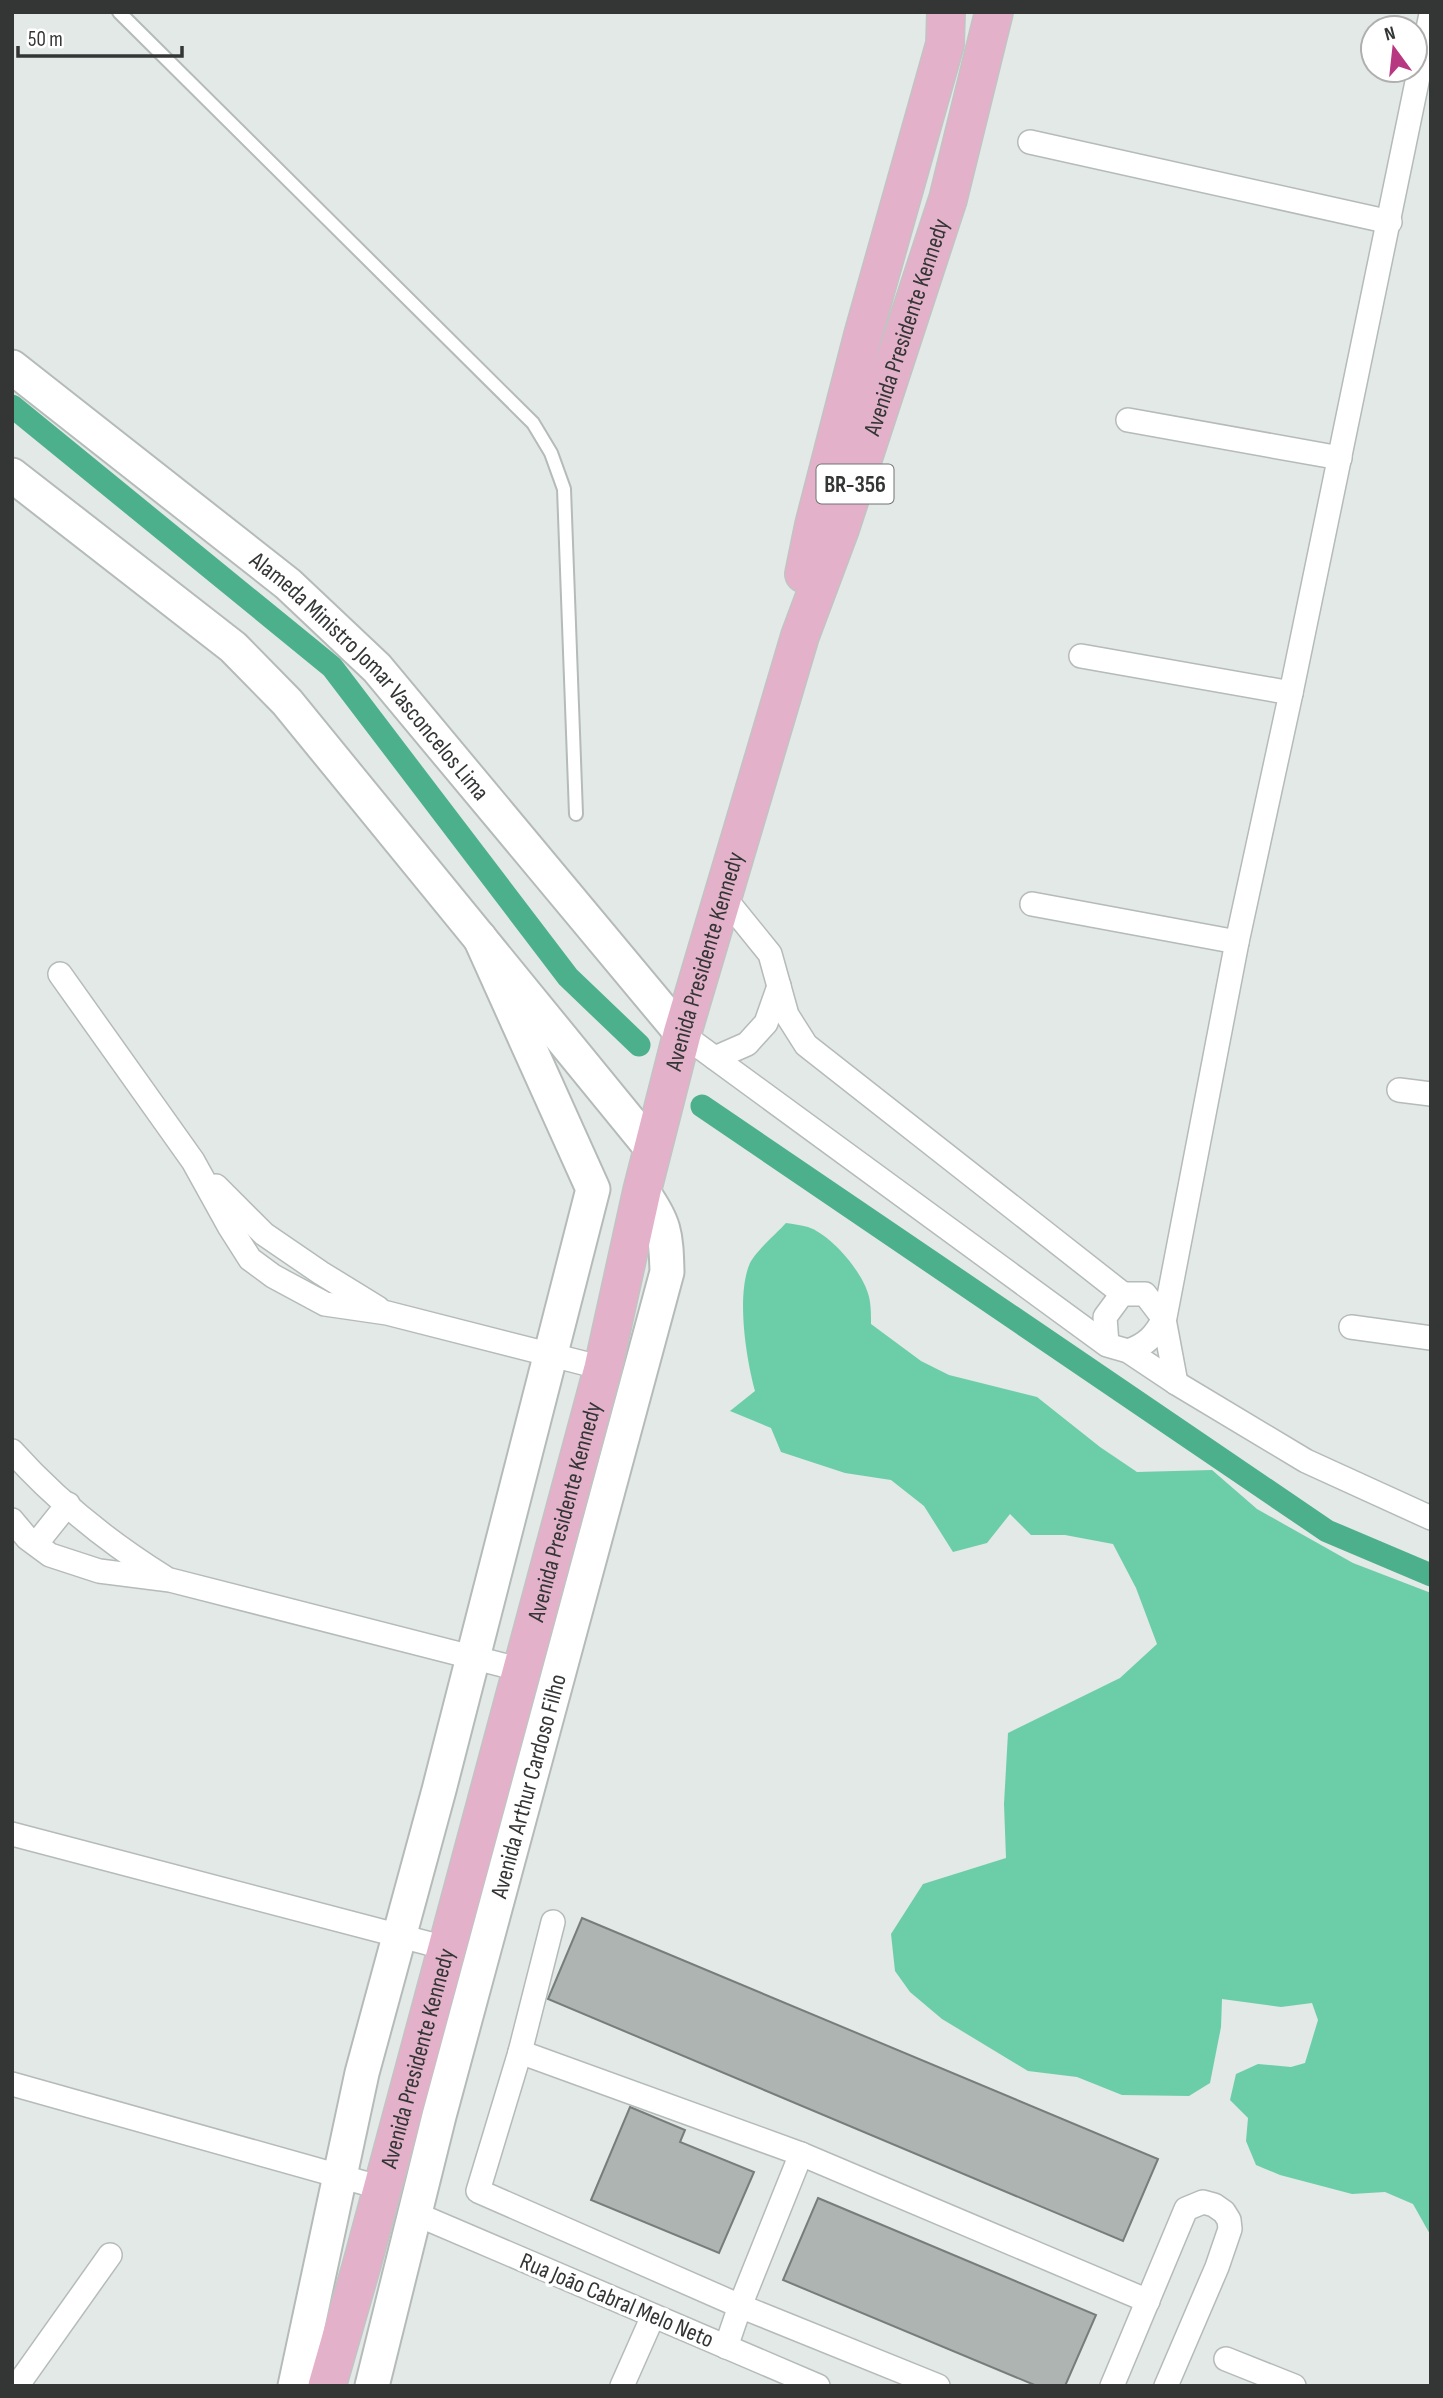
<svg xmlns="http://www.w3.org/2000/svg" width="1443" height="2398" font-family="'Sofia Sans Condensed',sans-serif">
  <style>
    .forest { fill: #6bcea9 }
    .lines { fill: none; stroke-linecap: round; stroke-linejoin: round }
    .canal { stroke: #4db08d; stroke-width: 23 }
    .building { fill: #aeb4b1; stroke: #777d7a; stroke-width: 2 }
    .lane-casing { stroke: #b5bbb8; stroke-width: 16 }
    .street-casing { stroke: #b5bbb8; stroke-width: 26 }
    .secondary-casing { stroke: #b5bbb8; stroke-width: 37 }
    .primary-casing { stroke: #c2c3c2; stroke-width: 40 }
    .lane { stroke: #fff; stroke-width: 12 }
    .street { stroke: #fff; stroke-width: 23 }
    .secondary { stroke: #fff; stroke-width: 33 }
    .primary { stroke: #e3b2ca; stroke-width: 37 }
    .labels { text-anchor: middle; stroke-width: 7; stroke-linejoin: round; paint-order: stroke }
    .shield { fill: #fff; stroke: #717272; stroke-width: 2 }
    .shield-label { font-size: 23px; font-weight: bold; fill: #343635 }
    .street-label { font-size: 24px; fill: #343635; stroke: #fff }
  </style>
  <rect width="100%" height="100%" fill="#e2e9e6"/>
  <path class="forest" d="M 786,1223 C 793,1224 801,1225 808,1227 C 832,1235 867,1276 870,1302 C 871,1309 871,1317 871,1324 L 921,1361 L 949,1375 L 1037,1397 L 1100,1447 L 1137,1472 L 1212,1470 L 1257,1509 L 1353,1563 L 1431,1593 L 1431,2236 L 1413,2204 L 1385,2192 L 1352,2194 L 1280,2175 L 1256,2165 L 1246,2141 L 1248,2118 L 1230,2100 L 1236,2074 L 1258,2064 L 1291,2067 L 1305,2063 L 1318,2020 L 1312,2003 L 1281,2007 L 1222,1999 L 1221,2027 L 1210,2083 L 1189,2096 L 1122,2095 L 1077,2077 L 1028,2071 L 942,2019 L 910,1992 L 895,1971 L 891,1934 L 923,1884 L 1006,1858 L 1004,1804 L 1008,1733 L 1120,1678 L 1157,1644 L 1136,1588 L 1113,1544 L 1065,1535 L 1031,1535 L 1010,1514 L 987,1543 L 953,1552 L 924,1506 L 891,1480 L 845,1473 L 781,1452 L 771,1428 L 730,1411 L 755,1391 C 746,1358 736,1295 750,1263 C 756,1251 776,1234 786,1223 Z"/>
  <g class="lines">
    <g class="canal">
      <polyline points="12,406 332,667 568,977 639,1045"/>
      <polyline points="702,1106 1327,1531 1431,1575"/>
    </g>
  </g>
  <g class="building">
    <polygon points="582,1918 1158,2159 1123,2241 548,1999"/>
    <polygon points="630,2107 685,2130 680,2142 754,2172 719,2253 591,2200"/>
    <polygon points="818,2198 1096,2315 1065,2386 1037,2386 783,2280"/>
  </g>
  <g class="lines">
    <defs>
      <polyline id="lane" points="119,12 533,423 551,453 564,489 576,814"/>
      <g id="street">
        <polyline points="1030,142 1390,222"/>
        <polyline points="1128,420 1340,458"/>
        <polyline points="1081,656 1291,693"/>
        <polyline points="723,896 770,954 787,1015 806,1045 1123,1294"/>
        <polyline points="1032,904 1237,942"/>
        <polyline points="60,974 193,1161 229,1226 250,1259 273,1276 325,1304 387,1313 603,1368"/>
        <polyline points="682,1034 1107,1345 1128,1351 1176,1383 1306,1461 1431,1518"/>
        <polyline points="715,1058 747,1044 766,1023 779,986"/>
        <polyline points="1399,1090 1431,1094"/>
        <polyline points="216,1186 264,1234 321,1273 378,1308"/>
        <polyline points="1351,1327 1431,1338"/>
        <polyline points="1107,1344 1105,1317 1122,1294 1145,1294 1164,1319 1176,1383"/>
        <path d="M 1128,1351 C 1148,1344 1155,1335 1165,1317 L 1237,942 L 1291,693 L 1431,14"/>
        <path d="M 12,1451 C 56,1500 108,1542 164,1577"/>
        <polyline points="12,1520 27,1538 50,1555 99,1571 170,1580 522,1670"/>
        <polyline points="36,1544 68,1504"/>
        <polyline points="12,1834 446,1948"/>
        <polyline points="553,1922 520,2052 478,2191 740,2306 938,2386"/>
        <polyline points="520,2052 801,2154 1148,2301"/>
        <polyline points="12,2084 382,2188"/>
        <polyline points="416,2214 818,2386"/>
        <polyline points="726,2347 740,2306 801,2154"/>
        <polyline points="1226,2359 1294,2386"/>
        <polyline points="17,2386 110,2255"/>
        <polyline points="622,2386 653,2316"/>
        <polyline points="1112,2386 1186,2209 1203,2202 1214,2205 1224,2212 1229,2220 1230,2229 1217,2267 1166,2386"/>
      </g>
      <g id="secondary">
        <path id="s1" d="M 12,367 L 288,584 L 377,668 L 682,1034"/>
        <polyline points="12,475 233,647 287,702 652,1149"/>
        <polyline points="295,2386 362,2073 439,1790 593,1189 480,938"/>
        <path id="s2" d="M 372,2386 L 439,2116 L 667,1272 C 666,1233 665,1223 642,1191"/>
      </g>
      <g id="primary">
        <polyline points="804,574 814,525 863,335 945,44 946,12"/>
        <path id="s3" d="M 327,2386 L 362,2264 L 603,1368 L 642,1191 L 682,1034 L 800,636 L 840,529 L 948,199 L 994,12"/>
      </g>
    </defs>
    <use href="#lane" class="lane-casing"/>
    <use href="#street" class="street-casing"/>
    <use href="#secondary" class="secondary-casing"/>
    <use href="#primary" class="primary-casing"/>
    <use href="#lane" class="lane"/>
    <use href="#street" class="street"/>
    <use href="#secondary" class="secondary"/>
    <use href="#primary" class="primary"/>
  </g>
  <g class="labels">
    <rect class="shield" x="816.5" y="464.5" width="77" height="39" rx="5"/>
    <g class="shield-label">
      <text x="855" y="492">BR-356</text>
    </g>
    <g class="street-label">
      <text dy="8" stroke="none"><textPath href="#s3" startOffset="2140">Avenida Presidente Kennedy</textPath></text>
      <text dy="8" stroke="none"><textPath href="#s1" startOffset="474">Alameda Ministro Jomar Vasconcelos Lima</textPath></text>
      <text dy="8" stroke="none"><textPath href="#s3" startOffset="1474">Avenida Presidente Kennedy</textPath></text>
      <text dy="8" stroke="none"><textPath href="#s3" startOffset="906">Avenida Presidente Kennedy</textPath></text>
      <text dy="8" stroke="none"><textPath href="#s2" startOffset="620">Avenida Arthur Cardoso Filho</textPath></text>
      <text dy="8" stroke="none"><textPath href="#s3" startOffset="340">Avenida Presidente Kennedy</textPath></text>
      <text transform="translate(617 2300) rotate(23)" y="8">Rua João Cabral Melo Neto</text>
    </g>
  </g>
  <rect width="1443" height="2398" fill="none" stroke="#343635" stroke-width="28"/>
  <g transform="translate(1394 49) rotate(345)"><circle r="33" fill="#ffffff" stroke="#aeafae" stroke-width="2"/>
  <path d="M0-5L12 26L0 18L-12 26Z" fill="#b83781"/>
  <text y="-10" font-size="19" font-weight="bold" text-anchor="middle" fill="#343635">N</text>
  </g>
  <path d="M18 46v10h164v-10" fill="none" stroke="#343635" stroke-width="3.5"/>
  <text x="28" y="46" font-size="21" fill="#343635" stroke="#ffffff" stroke-width="5" paint-order="stroke">50 m</text>
</svg>
